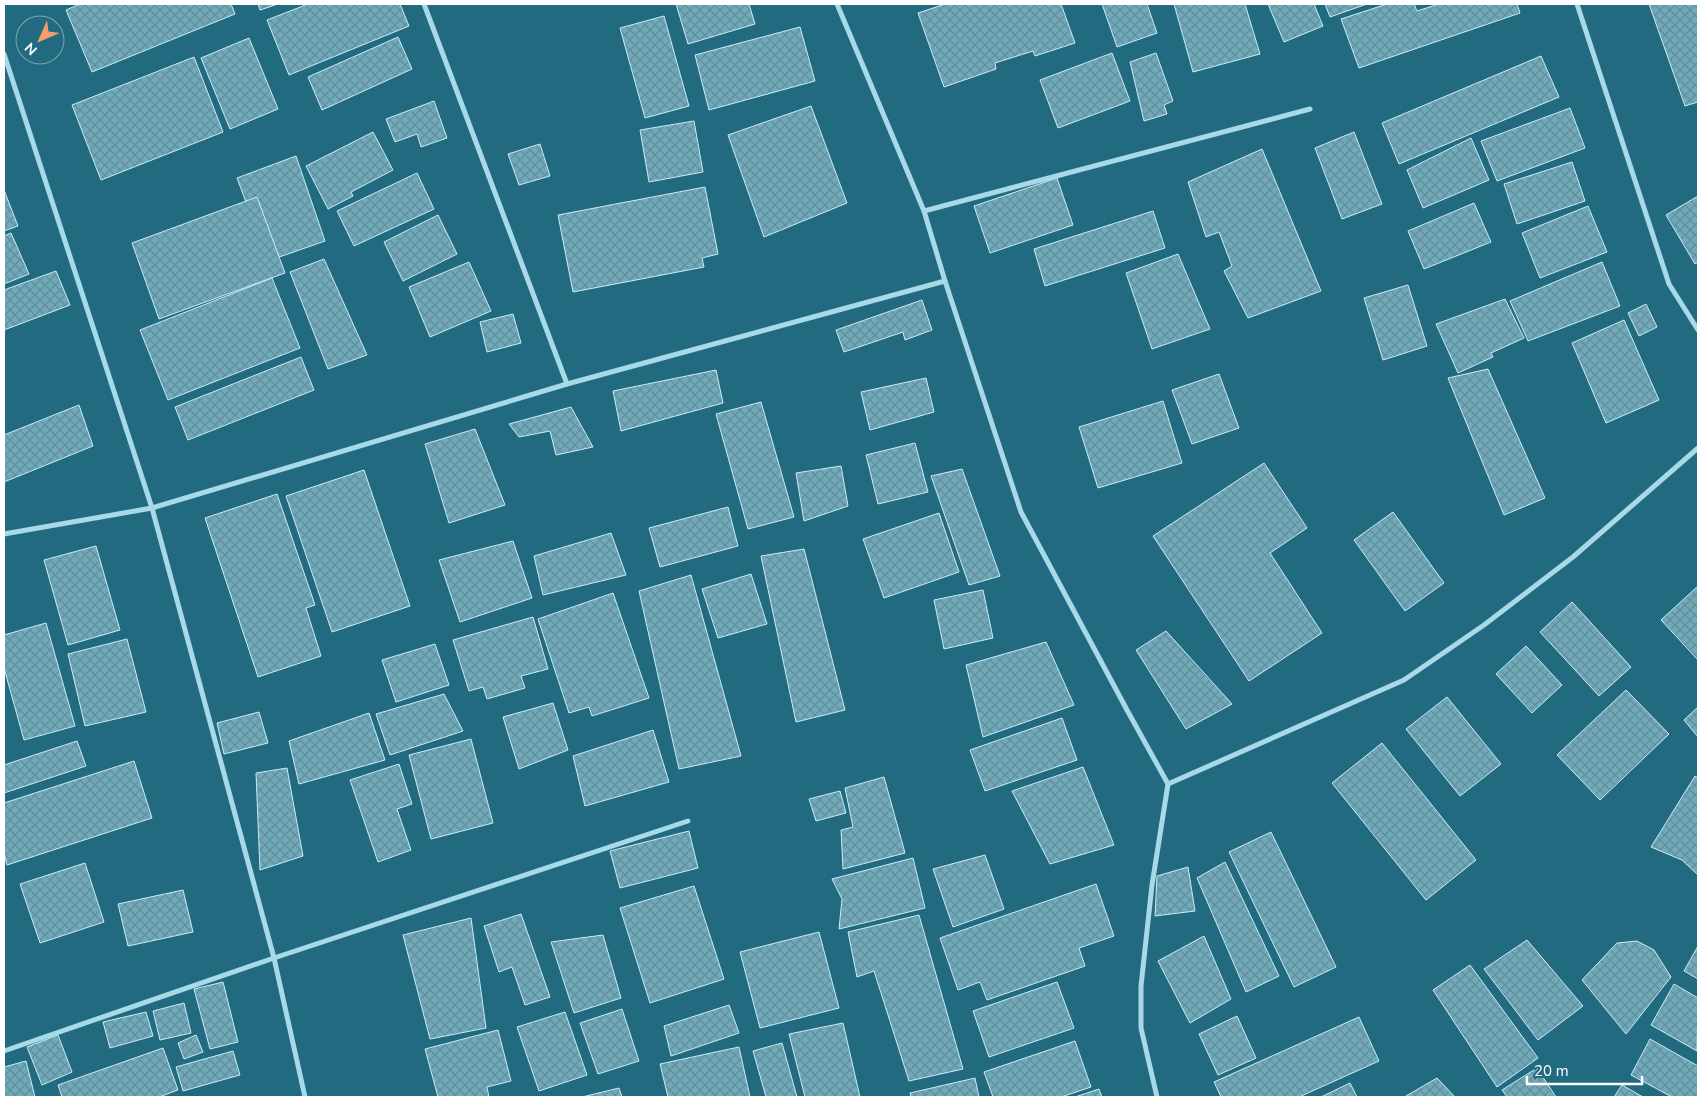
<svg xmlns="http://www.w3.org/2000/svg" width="1702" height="1101" font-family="'Nunito Sans',sans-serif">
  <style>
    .building { fill: url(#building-cross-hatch); stroke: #cbecf6 }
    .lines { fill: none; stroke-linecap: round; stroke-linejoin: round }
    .street { stroke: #a7d9e7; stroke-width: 5 }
  </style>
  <defs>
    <pattern id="building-cross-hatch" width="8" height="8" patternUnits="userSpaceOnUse" patternTransform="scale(1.25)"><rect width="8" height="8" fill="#6faaba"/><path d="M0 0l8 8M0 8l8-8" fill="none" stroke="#648e99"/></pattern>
  </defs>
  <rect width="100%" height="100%" fill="#226a80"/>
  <g class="building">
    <polygon points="80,4 231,4 235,14 92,72 66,10"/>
    <polygon points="258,4 278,4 260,10"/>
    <polygon points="308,4 400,4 409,26 289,75 267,20"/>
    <polygon points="676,4 749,4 755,24 688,44"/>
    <polygon points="945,4 1061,4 1075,43 1035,56 1033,51 995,63 996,69 944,87 918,13"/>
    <polygon points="1102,4 1147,4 1157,33 1117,47"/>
    <polygon points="1174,4 1245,4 1260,54 1193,72"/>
    <polygon points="1268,4 1314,4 1323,26 1284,42"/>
    <polygon points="1325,4 1367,4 1330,17"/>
    <polygon points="1387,4 1414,4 1417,11 1439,4 1517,4 1520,13 1359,68 1341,19"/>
    <polygon points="1649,4 1698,4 1698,102 1685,106"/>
    <polygon points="664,16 689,106 645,118 620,28"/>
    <polygon points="800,27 815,81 709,110 695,55"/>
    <polygon points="398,37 412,69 322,110 308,77"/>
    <polygon points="249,38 278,109 230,129 201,58"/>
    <polygon points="1112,53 1130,101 1058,128 1040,80"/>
    <polygon points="1156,53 1173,101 1164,105 1167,114 1144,121 1130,62"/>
    <polygon points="1541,56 1559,97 1399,164 1382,123"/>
    <polygon points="194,57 223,132 101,180 72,105"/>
    <polygon points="434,101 447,138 421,147 417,134 395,142 386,119"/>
    <polygon points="811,106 847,203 764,237 728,135"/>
    <polygon points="1570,108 1585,148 1497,181 1481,141"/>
    <polygon points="694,121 703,172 649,182 640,130"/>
    <polygon points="373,132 393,170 351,192 353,196 328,209 306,166"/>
    <polygon points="1354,132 1382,204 1342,219 1315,148"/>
    <polygon points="1471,138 1489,180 1423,208 1407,170"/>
    <polygon points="540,144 550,176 519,185 508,154"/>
    <polygon points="1262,149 1321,291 1248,318 1224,271 1232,266 1219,232 1206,237 1188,182"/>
    <polygon points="296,156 325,241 268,261 237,178"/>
    <polygon points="1572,162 1585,201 1517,224 1504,184"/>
    <polygon points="417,173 434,209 354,246 337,211"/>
    <polygon points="1057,178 1073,225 990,253 974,206"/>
    <polygon points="705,187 718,254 702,258 704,267 573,292 558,215"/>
    <polygon points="4,190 18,226 4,231"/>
    <polygon points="1698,196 1698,262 1695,264 1666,215"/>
    <polygon points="257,197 285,273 159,319 132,243"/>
    <polygon points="1474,203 1491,242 1424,269 1408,231"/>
    <polygon points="1588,206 1607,252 1540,278 1522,233"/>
    <polygon points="1153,211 1165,248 1045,286 1034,249"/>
    <polygon points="438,215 457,254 403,281 384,242"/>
    <polygon points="11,233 29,274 4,284 4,236"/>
    <polygon points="1178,254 1210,329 1152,349 1126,273"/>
    <polygon points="324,259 367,355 328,369 290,272"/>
    <polygon points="469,262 491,311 430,337 409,287"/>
    <polygon points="1602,262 1620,306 1528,341 1510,301"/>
    <polygon points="56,271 70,305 4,330 4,290"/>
    <polygon points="272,278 300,348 168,400 140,330"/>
    <polygon points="1408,285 1427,346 1383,360 1364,298"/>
    <polygon points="1505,299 1524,338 1491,353 1493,357 1458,373 1436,324"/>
    <polygon points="922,300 932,330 905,340 903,332 844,352 836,330"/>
    <polygon points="1646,304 1657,327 1639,336 1628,313"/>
    <polygon points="513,314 521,343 487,352 480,322"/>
    <polygon points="1624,320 1659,400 1606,423 1572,343"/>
    <polygon points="301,357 314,390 188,440 175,407"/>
    <polygon points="1488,369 1545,498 1504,515 1448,378"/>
    <polygon points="716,370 723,403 621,431 613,391"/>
    <polygon points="1219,374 1239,428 1192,444 1172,390"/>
    <polygon points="926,378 934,412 870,430 861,392"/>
    <polygon points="1163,401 1182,463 1098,488 1079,427"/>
    <polygon points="761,402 794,517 748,529 716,414"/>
    <polygon points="79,405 93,446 4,482 4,435"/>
    <polygon points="571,407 593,447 556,455 550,431 519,437 509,424"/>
    <polygon points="475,429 505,505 449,523 425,444"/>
    <polygon points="915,443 928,492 878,504 866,455"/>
    <polygon points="1264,463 1307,528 1270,553 1322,633 1249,681 1153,536"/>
    <polygon points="841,466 848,506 804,521 796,473"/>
    <polygon points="962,469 1000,576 969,585 931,476"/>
    <polygon points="364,470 410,606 332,632 286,496"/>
    <polygon points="277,494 315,605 306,608 321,656 258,677 205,518"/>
    <polygon points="728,507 738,546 660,567 649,528"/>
    <polygon points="1393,512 1444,583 1405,611 1354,540"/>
    <polygon points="939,513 959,572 884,598 863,539"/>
    <polygon points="611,533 626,575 543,595 534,556"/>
    <polygon points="513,541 532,598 460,622 439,560"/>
    <polygon points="96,546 120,630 68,645 44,560"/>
    <polygon points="804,549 845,710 796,722 761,556"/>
    <polygon points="751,574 767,624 718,638 702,589"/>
    <polygon points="691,575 741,756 679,769 639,591"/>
    <polygon points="1698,586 1698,660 1661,620"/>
    <polygon points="983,590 993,638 944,649 934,600"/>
    <polygon points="613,593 649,698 592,716 589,707 569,713 538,619"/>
    <polygon points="1572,602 1631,667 1599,696 1540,632"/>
    <polygon points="533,617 548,669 521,676 525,688 487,699 483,687 469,691 453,640"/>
    <polygon points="46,623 75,726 24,740 4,668 4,635"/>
    <polygon points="1166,631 1232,704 1186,729 1136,650"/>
    <polygon points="127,639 146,712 85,726 68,654"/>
    <polygon points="1046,642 1074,705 983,737 966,665"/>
    <polygon points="435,644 449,685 396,702 382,660"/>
    <polygon points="1526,646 1562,685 1532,713 1496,674"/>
    <polygon points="1626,690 1669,734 1600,800 1557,755"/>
    <polygon points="444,694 463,731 390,755 376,714"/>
    <polygon points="1447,697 1501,764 1460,796 1406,729"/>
    <polygon points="553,703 568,750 519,769 503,717"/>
    <polygon points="1698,707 1698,737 1684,720"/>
    <polygon points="259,712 268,743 224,754 217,723"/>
    <polygon points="369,713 385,760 299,784 289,741"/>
    <polygon points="1062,718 1077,760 985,791 970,750"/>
    <polygon points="653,730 669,782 585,806 573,756"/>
    <polygon points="471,739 493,823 431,839 409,755"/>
    <polygon points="77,741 86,766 4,793 4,765"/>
    <polygon points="1382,743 1476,860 1426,900 1332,783"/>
    <polygon points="134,761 152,818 7,865 4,853 4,803"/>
    <polygon points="399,764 412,804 397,809 411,850 378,862 350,780"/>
    <polygon points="1083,767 1114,845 1050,864 1012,791"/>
    <polygon points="287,768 303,856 260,870 256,773"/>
    <polygon points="1695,776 1698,778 1698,875 1682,860 1651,847"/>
    <polygon points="884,777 905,853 843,869 841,830 853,827 845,788"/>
    <polygon points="840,791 846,813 816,821 809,799"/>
    <polygon points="689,831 698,868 620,888 610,851"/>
    <polygon points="1271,832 1336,967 1294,987 1229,852"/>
    <polygon points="985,855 1004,909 953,927 933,869"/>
    <polygon points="913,858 925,908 839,929 842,899 832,879"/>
    <polygon points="1225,862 1279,976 1246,992 1197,878"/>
    <polygon points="85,863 104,922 40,943 20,884"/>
    <polygon points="1188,867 1195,911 1155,916 1157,876"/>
    <polygon points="1096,884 1114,936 1079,948 1085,966 987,1000 980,982 958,990 940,938"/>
    <polygon points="694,886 724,979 650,1003 620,908"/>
    <polygon points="183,890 193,932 128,946 118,904"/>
    <polygon points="521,914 550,997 525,1005 512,967 499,972 484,926"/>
    <polygon points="919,915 963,1069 909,1081 874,971 857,977 848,932"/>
    <polygon points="471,918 486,1028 430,1039 403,935"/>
    <polygon points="819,932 839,1008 760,1028 740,952"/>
    <polygon points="603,935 621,998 574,1013 551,942"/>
    <polygon points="1204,936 1231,999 1190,1023 1158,961"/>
    <polygon points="1527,940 1583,1006 1538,1040 1484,969"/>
    <polygon points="1637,941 1654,950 1671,977 1626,1034 1582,980 1617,943"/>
    <polygon points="1698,946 1698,979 1684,971"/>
    <polygon points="1470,965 1538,1058 1497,1087 1433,990"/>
    <polygon points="223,982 238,1042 210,1049 194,989"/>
    <polygon points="1057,982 1074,1028 989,1057 973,1011"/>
    <polygon points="1674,984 1698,998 1697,1051 1651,1025"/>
    <polygon points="184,1003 191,1033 160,1040 153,1011"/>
    <polygon points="729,1005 739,1033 671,1056 664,1026"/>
    <polygon points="622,1009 639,1061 598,1074 580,1023"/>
    <polygon points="146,1012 153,1036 110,1048 103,1022"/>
    <polygon points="565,1012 587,1075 539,1091 517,1027"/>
    <polygon points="1237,1016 1256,1058 1218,1075 1199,1034"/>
    <polygon points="1359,1017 1379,1061 1299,1097 1221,1097 1214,1082"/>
    <polygon points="843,1023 860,1097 805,1097 789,1034"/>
    <polygon points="498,1030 511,1081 487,1087 489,1097 438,1097 425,1049"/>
    <polygon points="58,1035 72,1072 42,1085 27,1047"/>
    <polygon points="196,1035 203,1052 184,1059 178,1043"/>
    <polygon points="1650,1039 1698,1066 1698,1097 1672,1097 1631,1075"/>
    <polygon points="1075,1041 1091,1087 1061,1097 993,1097 984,1072"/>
    <polygon points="782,1043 797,1097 766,1097 753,1051"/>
    <polygon points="739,1047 750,1097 668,1097 660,1064"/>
    <polygon points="163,1048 178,1090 159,1097 62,1097 58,1085"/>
    <polygon points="233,1051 240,1075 183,1091 176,1067"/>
    <polygon points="26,1061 35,1097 4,1097 4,1067"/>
    <polygon points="1537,1068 1556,1097 1507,1097 1502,1090"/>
    <polygon points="975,1078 979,1097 911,1097 910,1093"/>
    <polygon points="1437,1078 1455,1097 1407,1097 1406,1096"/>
    <polygon points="1350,1083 1357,1097 1321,1097"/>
    <polygon points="1622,1085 1643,1097 1614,1097"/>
    <polygon points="619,1088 622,1097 582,1097"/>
    <polygon points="1099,1089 1102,1097 1075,1097"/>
  </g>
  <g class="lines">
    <g class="street">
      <polyline points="424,4 567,384"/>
      <polyline points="837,4 924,211 945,281 1021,512 1127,710 1168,784 1152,885 1141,986 1141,1028 1157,1097"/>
      <polyline points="1577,4 1669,284 1698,330"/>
      <polyline points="4,54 152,508 274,958 305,1097"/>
      <polyline points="924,211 1310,109"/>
      <polyline points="4,534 152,508 567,384 945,281"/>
      <polyline points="1168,784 1404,680 1484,625 1573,557 1698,448"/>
      <polyline points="4,1051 274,958 688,821"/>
    </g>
  </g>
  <rect width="1702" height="1101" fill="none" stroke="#ffffff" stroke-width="10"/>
  <g transform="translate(40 40) rotate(225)"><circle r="24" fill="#226a80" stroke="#7aa6b3"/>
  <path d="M0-4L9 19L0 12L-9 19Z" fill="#f39e69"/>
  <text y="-8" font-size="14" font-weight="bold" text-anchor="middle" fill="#ffffff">N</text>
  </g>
  <path d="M1527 1076v8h115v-8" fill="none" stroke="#ffffff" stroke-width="2.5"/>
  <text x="1534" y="1076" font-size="15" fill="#ffffff" stroke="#226a80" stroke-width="4" paint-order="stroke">20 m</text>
</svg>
